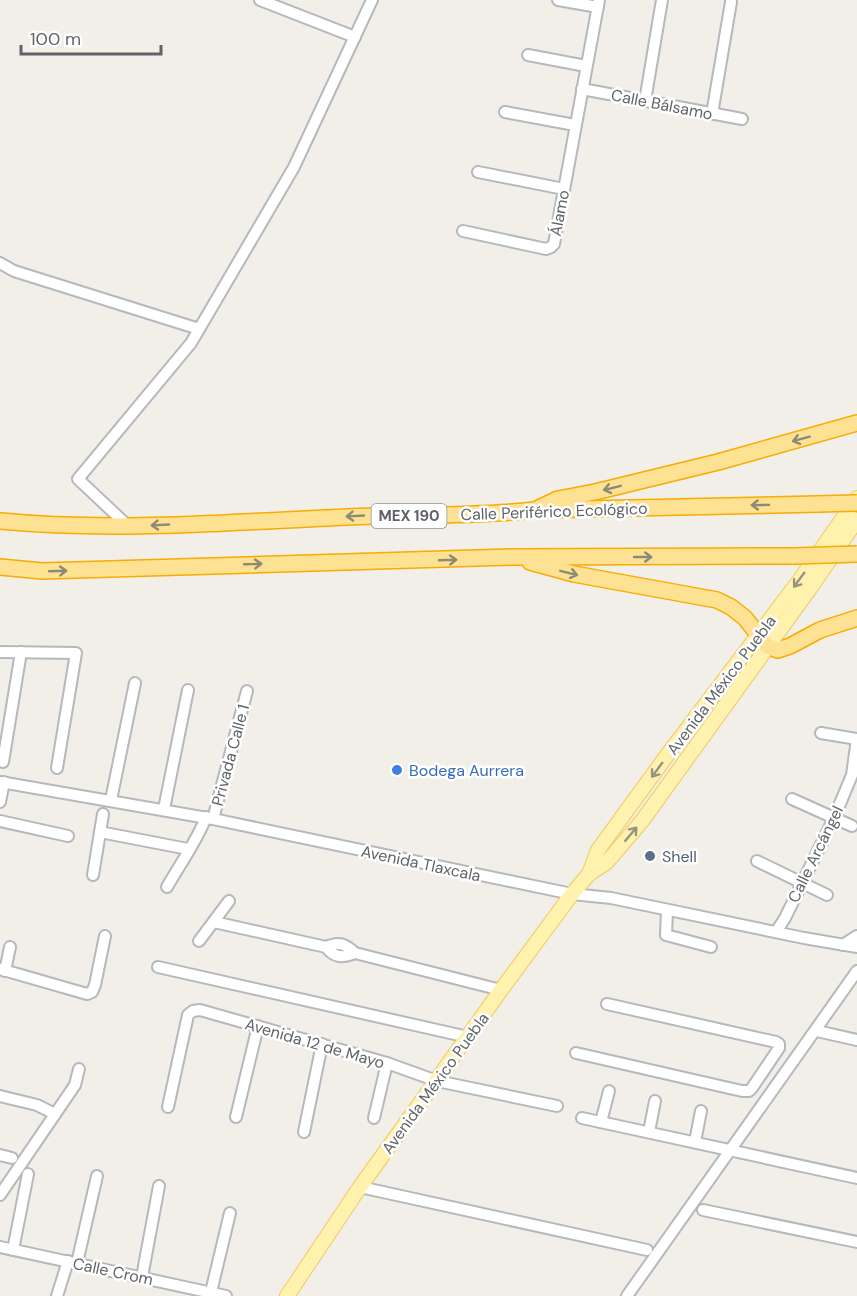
<svg xmlns="http://www.w3.org/2000/svg" width="857" height="1296" font-family="'DM Sans',sans-serif">
  <style>
    .lines { fill: none; stroke-linecap: round; stroke-linejoin: round }
    .minor-casing { stroke: #b5b8bc; stroke-width: 14 }
    .major-casing { stroke: #f2c960; stroke-width: 16 }
    .highway-casing { stroke: #f9ab00; stroke-width: 18 }
    .minor { stroke: #fff; stroke-width: 10 }
    .major { stroke: #fff2af; stroke-width: 14 }
    .highway { stroke: #fde293; stroke-width: 15 }
    .highway-bridge-casing { stroke: #f9ab00; stroke-width: 18; stroke-linecap: butt }
    .highway-bridge { stroke: #fde293; stroke-width: 15 }
    .oneway { stroke: #8e8975 }
    .oneway2 { stroke: #979581 }
    .shop-dot { fill: #3f7fe0; stroke: #fff; stroke-width: 2 }
    .service-dot { fill: #5c6f8a; stroke: #fff; stroke-width: 2 }
    .labels { text-anchor: middle; stroke-width: 5; stroke-linejoin: round; paint-order: stroke }
    .shield { fill: #fff; stroke: #8f9295; stroke-width: 1.5 }
    .shield-label { font-size: 15px; font-weight: bold; fill: #5f6368 }
    .street-label { font-size: 16px; fill: #5f6368; stroke: #fff }
    .shop-label { font-size: 16px; fill: #366cbe; stroke: #fff; text-anchor: start }
    .service-label { font-size: 16px; fill: #4e5e75; stroke: #fff; text-anchor: start }
  </style>
  <rect width="100%" height="100%" fill="#f1efe8"/>
  <g class="lines">
    <defs>
      <g id="minor">
        <polyline points="260,0 355,37"/>
        <polyline points="558,0 598,7"/>
        <polyline points="528,55 586,66"/>
        <polyline points="582,89 742,119"/>
        <polyline points="645,101 662,0"/>
        <polyline points="505,112 575,125"/>
        <polyline points="712,114 731,2"/>
        <polyline points="478,172 564,189"/>
        <polyline points="463,231 546,249 551,247 554,244 599,0"/>
        <polyline points="0,263 14,271 199,329"/>
        <polyline points="129,527 78,479 191,343 294,167 372,0"/>
        <polyline points="0,652 76,653 57,768"/>
        <polyline points="3,762 21,652"/>
        <polyline points="0,782 213,819 572,894 611,898 804,938 857,947"/>
        <polyline points="792,799 852,826"/>
        <polyline points="111,800 135,683"/>
        <polyline points="0,802 4,782"/>
        <polyline points="164,809 188,690"/>
        <polyline points="213,819 247,691"/>
        <polyline points="0,821 68,836"/>
        <polyline points="100,832 188,849"/>
        <polyline points="757,861 827,895"/>
        <polyline points="93,875 103,814"/>
        <path d="M 167,887 C 180,864 197,841 206,817"/>
        <polyline points="667,910 666,935 711,947"/>
        <path d="M 214,922 L 326,947 C 334,958 343,958 355,953"/>
        <polyline points="776,932 785,918 834,818 852,775 857,739 821,733"/>
        <polyline points="199,941 229,901"/>
        <polyline points="843,945 857,936"/>
        <path d="M 326,947 C 339,941 345,944 355,953 L 501,990"/>
        <polyline points="158,967 468,1037"/>
        <polyline points="0,969 87,994 92,992 95,985 105,936"/>
        <polyline points="5,971 10,947"/>
        <polyline points="817,1031 857,1040"/>
        <polyline points="576,1053 742,1091 749,1091 752,1088 779,1048 779,1044 776,1042 607,1004"/>
        <polyline points="0,1096 37,1105 55,1114"/>
        <polyline points="168,1107 188,1015 193,1011 200,1010 387,1063 437,1081 557,1106"/>
        <polyline points="236,1117 258,1026"/>
        <polyline points="374,1118 387,1063"/>
        <polyline points="582,1118 857,1178"/>
        <polyline points="601,1122 609,1091"/>
        <polyline points="304,1132 322,1044"/>
        <polyline points="649,1132 655,1101"/>
        <polyline points="695,1142 701,1111"/>
        <polyline points="0,1155 12,1158"/>
        <polyline points="360,1187 647,1250"/>
        <polyline points="0,1195 75,1085 79,1069"/>
        <polyline points="703,1210 857,1242"/>
        <polyline points="0,1247 226,1296"/>
        <polyline points="13,1250 28,1174"/>
        <polyline points="77,1263 97,1176"/>
        <polyline points="142,1277 159,1186"/>
        <polyline points="211,1292 230,1213"/>
        <polyline points="57,1296 68,1261"/>
        <polyline points="627,1296 857,971"/>
      </g>
      <g id="major">
        <polyline points="589,874 598,850 668,754 799,581 857,498"/>
        <polyline points="287,1296 360,1187 501,990 572,894 589,874 607,862 642,821 811,587 857,520"/>
      </g>
      <g id="highway">
        <polyline points="539,508 558,499 595,492 718,462 857,423"/>
        <path d="M 0,521 C 115,532 232,522 347,517 C 410,514 472,517 535,510 L 818,504"/>
        <polyline points="530,562 574,574 717,600 731,607 745,618 767,646 778,650 790,646 820,630 857,618"/>
        <polyline points="0,567 42,571 513,557 794,556"/>
      </g>
    </defs>
    <use href="#minor" class="minor-casing"/>
    <use href="#major" class="major-casing"/>
    <use href="#highway" class="highway-casing"/>
    <use href="#minor" class="minor"/>
    <use href="#major" class="major"/>
    <use href="#highway" class="highway"/>
    <defs>
      <g id="highway-bridge">
        <polyline points="818,504 857,503"/>
        <polyline points="794,556 857,554"/>
      </g>
    </defs>
    <use href="#highway-bridge" class="highway-bridge-casing"/>
    <use href="#highway-bridge" class="highway-bridge"/>
  </g>
  <defs><path id="oneway-shaft" d="M-6 0H5M1.5-3L5.5 0L1.5 3" fill="none" stroke-width="1.6" stroke-linecap="round" stroke-linejoin="round" transform="scale(1.5)"/></defs>
  <g class="oneway">
    <use href="#oneway-shaft" transform="translate(801 439) rotate(165)"/>
    <use href="#oneway-shaft" transform="translate(612 488) rotate(166)"/>
    <use href="#oneway-shaft" transform="translate(760 505) rotate(179)"/>
    <use href="#oneway-shaft" transform="translate(355 516) rotate(177)"/>
    <use href="#oneway-shaft" transform="translate(160 525) rotate(177)"/>
    <use href="#oneway-shaft" transform="translate(643 557)"/>
    <use href="#oneway-shaft" transform="translate(448 560) rotate(-2)"/>
    <use href="#oneway-shaft" transform="translate(253 564) rotate(-2)"/>
    <use href="#oneway-shaft" transform="translate(58 571) rotate(-2)"/>
    <use href="#oneway-shaft" transform="translate(569 573) rotate(14)"/>
  </g>
  <g class="oneway2">
    <use href="#oneway-shaft" transform="translate(799 580) rotate(126)"/>
    <use href="#oneway-shaft" transform="translate(657 770) rotate(126)"/>
    <use href="#oneway-shaft" transform="translate(631 834) rotate(-50)"/>
  </g>
  <circle class="shop-dot" cx="397" cy="770" r="6"/>
  <circle class="service-dot" cx="650" cy="856" r="6"/>
  <g class="labels">
    <rect class="shield" x="371.5" y="504" width="75" height="24" rx="4.5"/>
    <g class="shield-label">
      <text x="409" y="521">MEX 190</text>
    </g>
    <g class="street-label">
      <text transform="translate(662 104) rotate(11)" y="6">Calle Bálsamo</text>
      <text transform="translate(559 213) rotate(-79)" y="6">Álamo</text>
      <text transform="translate(554 511) rotate(-2)" y="6">Calle Periférico Ecológico</text>
      <text transform="translate(721 685) rotate(-53)" y="6">Avenida México Puebla</text>
      <text transform="translate(230 755) rotate(-75)" y="6">Privada Calle 1</text>
      <text transform="translate(815 854) rotate(-64)" y="6">Calle Arcángel</text>
      <text transform="translate(421 863) rotate(12)" y="6">Avenida Tlaxcala</text>
      <text transform="translate(315 1043) rotate(16)" y="6">Avenida 12 de Mayo</text>
      <text transform="translate(435 1083) rotate(-54)" y="6">Avenida México Puebla</text>
      <text transform="translate(113 1271) rotate(12)" y="6">Calle Crom</text>
    </g>
    <g class="shop-label">
      <text x="409" y="776">Bodega Aurrera</text>
    </g>
    <g class="service-label">
      <text x="662" y="862">Shell</text>
    </g>
  </g>
  <path d="M21 45v9h140v-9" fill="none" stroke="#5f6368" stroke-width="3"/>
  <text x="30" y="45" font-size="18" fill="#5f6368" stroke="#ffffff" stroke-width="4.5" paint-order="stroke">100 m</text>
</svg>
